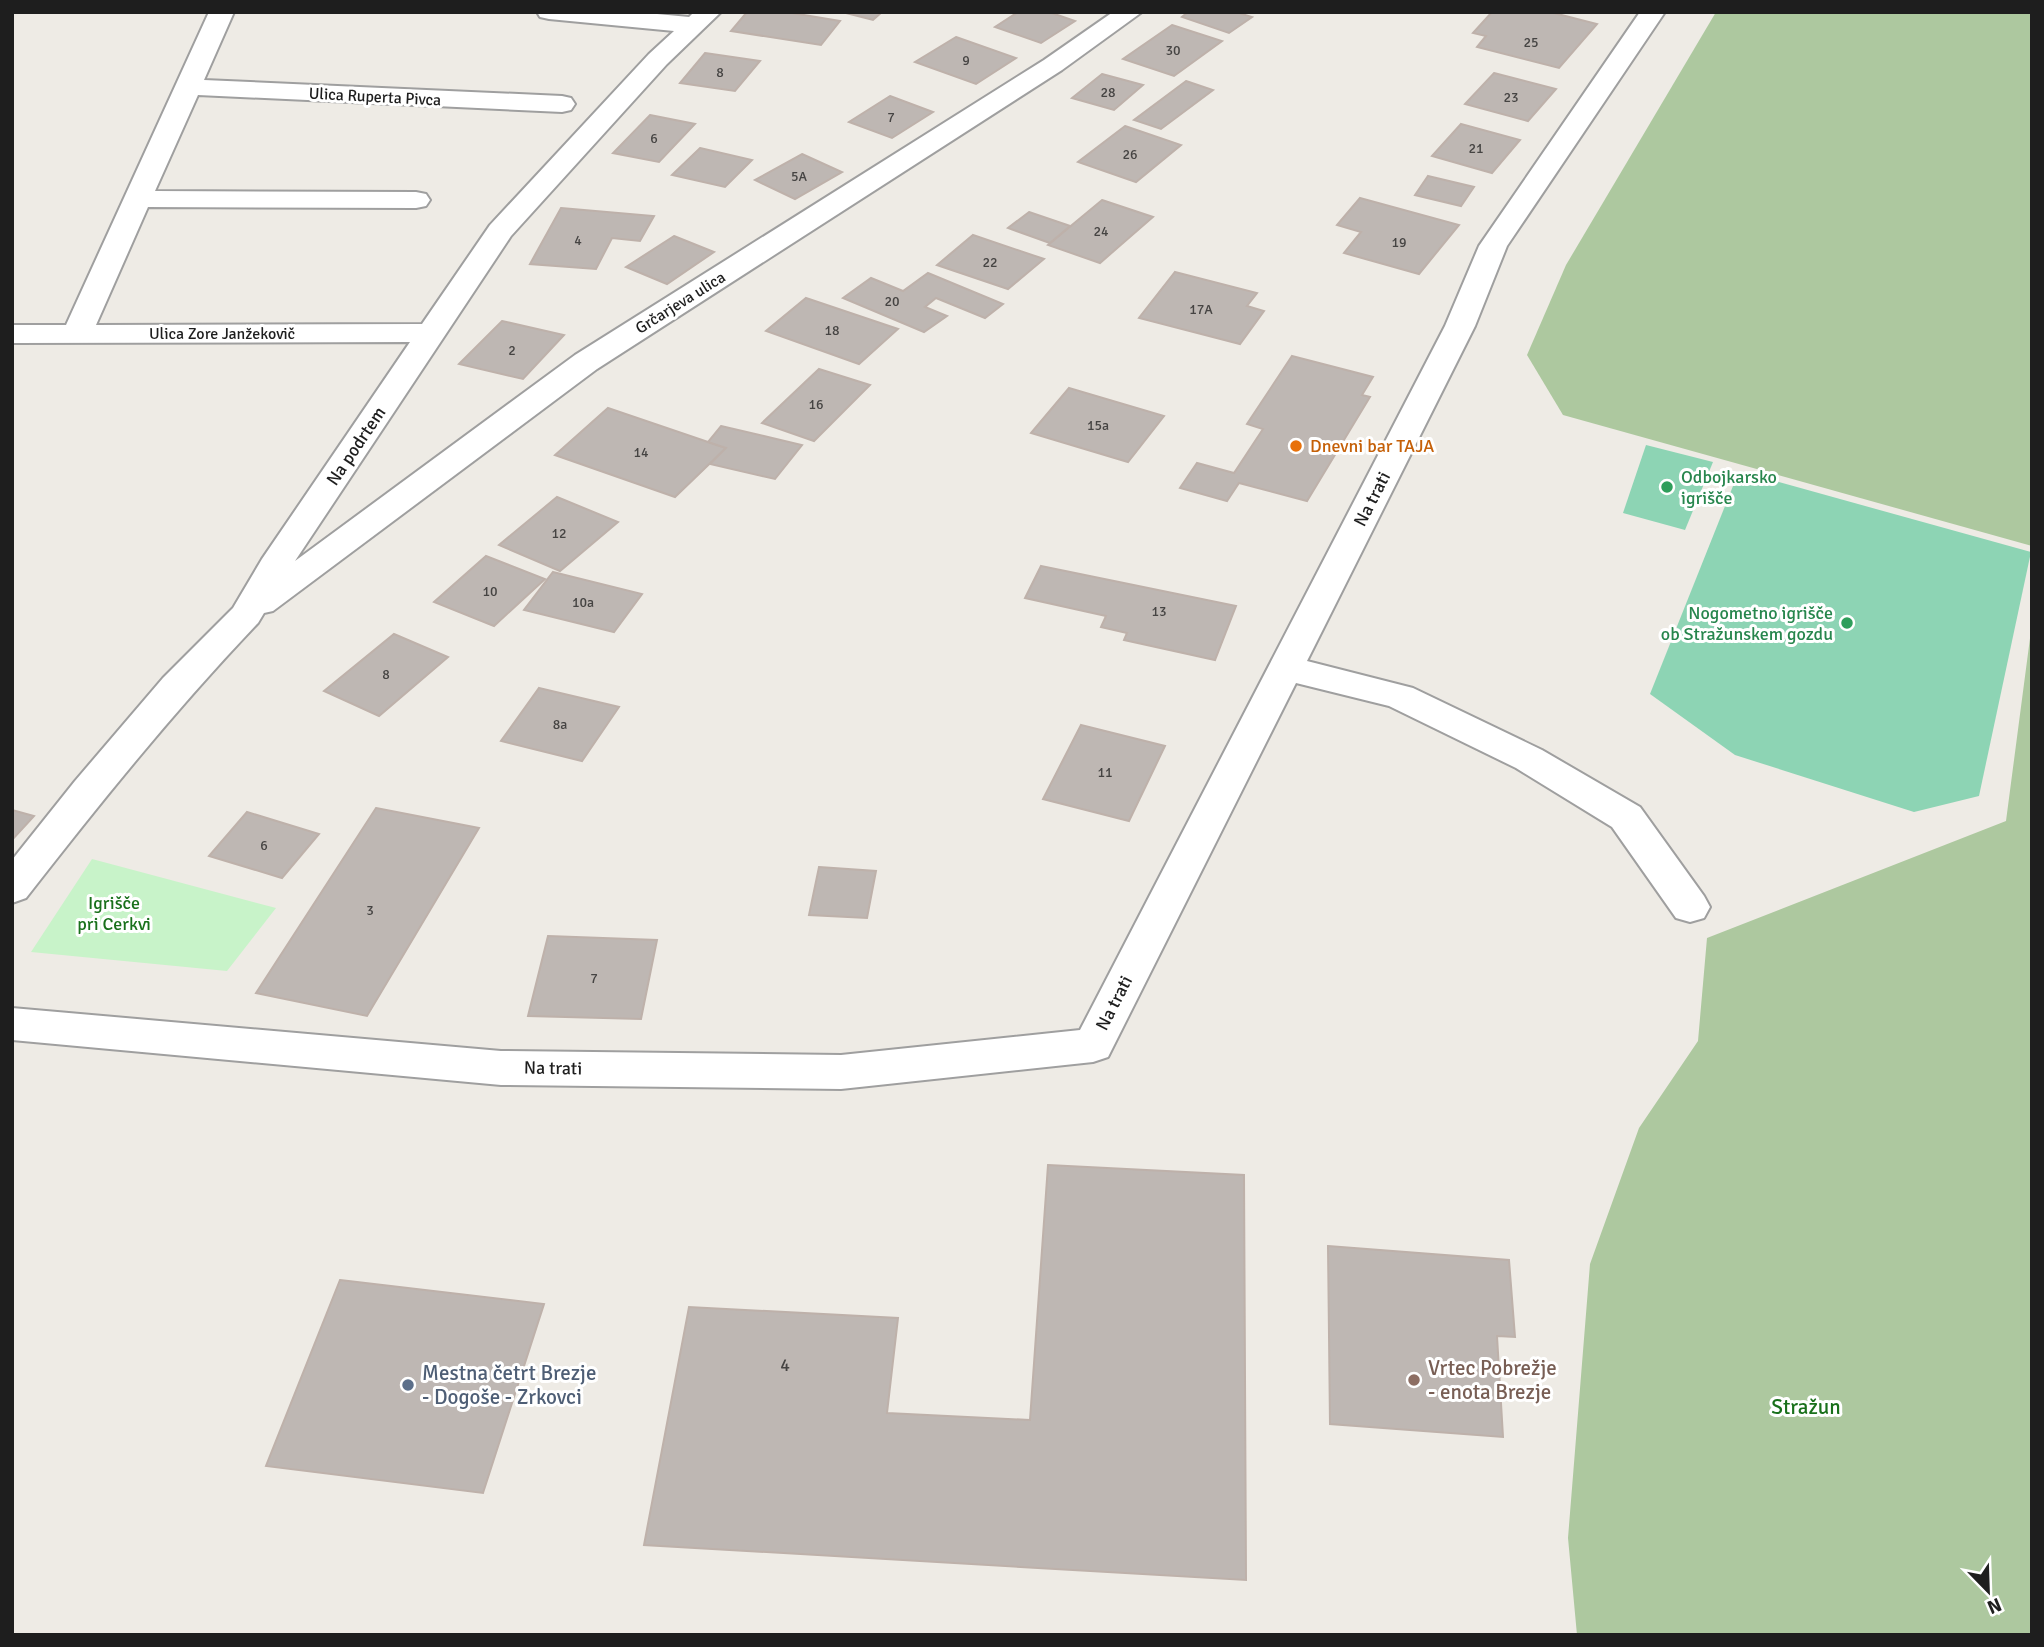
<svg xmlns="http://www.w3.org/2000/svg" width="2044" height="1647" font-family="Signika,sans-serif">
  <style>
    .forest { fill: #adc89f }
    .park { fill: #c8f3c9 }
    .pitch { fill: #8dd4b4 }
    .building { fill: #beb7b3; stroke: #beb1aa; stroke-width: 2 }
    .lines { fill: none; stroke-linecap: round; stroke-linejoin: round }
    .minor-casing { stroke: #9f9f9f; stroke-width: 4 }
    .minor { fill: #fff; fill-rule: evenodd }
    .food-dot { fill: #e8710a; stroke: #fff; stroke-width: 2.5 }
    .leisure-dot { fill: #2e9e5b; stroke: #fff; stroke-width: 2.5 }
    .education-dot { fill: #8d6e63; stroke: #fff; stroke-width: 2.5 }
    .service-dot { fill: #5c6f8a; stroke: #fff; stroke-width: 2.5 }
    .labels { text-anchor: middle; stroke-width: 6; stroke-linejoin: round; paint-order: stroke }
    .number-label { font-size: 14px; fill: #464443 }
    .far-street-label { font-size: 16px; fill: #1e1e1e; stroke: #fff }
    .street-label { font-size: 18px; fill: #1e1e1e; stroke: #fff }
    .food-label { font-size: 18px; fill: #c56008; stroke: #fff; text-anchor: start }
    .leisure-label { font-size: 18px; fill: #27864d; stroke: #fff; text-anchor: start }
    .park-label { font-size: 18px; fill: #19701b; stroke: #fff }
    .near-number-label { font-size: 18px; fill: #464443 }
    .near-education-label { font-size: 21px; fill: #785e54; stroke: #fff; text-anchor: start }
    .near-service-label { font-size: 21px; fill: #4e5e75; stroke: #fff; text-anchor: start }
    .near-park-label { font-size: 21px; fill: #19701b; stroke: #fff }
  </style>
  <rect width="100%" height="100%" fill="#eeebe5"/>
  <g class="forest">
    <polygon points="1716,12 2032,12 2032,546 1563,415 1527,355 1566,265"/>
    <polygon points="2032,623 2032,1635 1577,1635 1568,1538 1590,1264 1639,1128 1698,1041 1707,938 2006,821"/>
  </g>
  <polygon class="park" points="92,859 276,908 227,971 31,952"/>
  <g class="pitch">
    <polygon points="1646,445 1713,462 1685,530 1623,513"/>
    <polygon points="1739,471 2031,552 1979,796 1914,812 1735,755 1650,694"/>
  </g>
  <g class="building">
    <polygon points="747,12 786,12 840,21 821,45 731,31"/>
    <polygon points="842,12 882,12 873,20"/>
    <polygon points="1018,12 1049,12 1075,21 1041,43 995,27"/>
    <polygon points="1188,12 1245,12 1242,14 1252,17 1229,33 1182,17"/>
    <polygon points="1492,12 1550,12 1597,24 1559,68 1477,47 1486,36 1473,33"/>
    <polygon points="1172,25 1222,41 1174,76 1123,59"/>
    <polygon points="956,37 1016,58 976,84 915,62"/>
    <polygon points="705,53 760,61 735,91 680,83"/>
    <polygon points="1494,73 1556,89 1528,121 1465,104"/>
    <polygon points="1102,74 1143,85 1114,110 1072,98"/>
    <polygon points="1186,81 1213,90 1161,129 1134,120"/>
    <polygon points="890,96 933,112 892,138 849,122"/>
    <polygon points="650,115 695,124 659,162 613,153"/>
    <polygon points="1461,124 1520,140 1492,173 1432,156"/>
    <polygon points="1125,126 1181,145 1136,182 1078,162"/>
    <polygon points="700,148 752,160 725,187 672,175"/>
    <polygon points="802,154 842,172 795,199 755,180"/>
    <polygon points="1428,176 1474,187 1461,206 1415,195"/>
    <polygon points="1360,198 1459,225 1419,274 1344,253 1361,232 1337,225"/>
    <polygon points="1102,200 1153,217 1100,263 1048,245"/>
    <polygon points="561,208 654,216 640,241 612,238 596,269 530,264"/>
    <polygon points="1029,212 1070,226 1050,243 1008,228"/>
    <polygon points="973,235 1044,259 1008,289 937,265"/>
    <polygon points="674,236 714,252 667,284 626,267"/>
    <polygon points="1175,272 1257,293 1247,306 1264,311 1240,344 1139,318"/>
    <polygon points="928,273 1003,304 985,318 936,298 925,307 947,316 924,332 843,298 871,278 903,291"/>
    <polygon points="806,298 898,329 859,364 766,331"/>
    <polygon points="502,321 564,335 523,379 459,364"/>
    <polygon points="1292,356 1373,377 1362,395 1370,397 1307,501 1239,483 1227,501 1180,488 1197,463 1234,473 1263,429 1247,424"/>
    <polygon points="819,369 870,385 814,441 762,423"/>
    <polygon points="1069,388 1164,416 1128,462 1031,433"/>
    <polygon points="608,408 708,442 726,448 675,497 555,455"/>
    <polygon points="721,426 802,445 775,479 710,464 726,448 708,442"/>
    <polygon points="557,497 618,522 560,571 499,545"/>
    <polygon points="486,556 545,579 494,626 434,602"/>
    <polygon points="1041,566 1236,606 1215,660 1124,640 1127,633 1101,627 1106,616 1025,598"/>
    <polygon points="553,572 642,594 614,632 524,610"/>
    <polygon points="394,634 448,657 379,716 324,691"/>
    <polygon points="539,688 619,707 582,761 501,741"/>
    <polygon points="1081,725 1165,746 1129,821 1043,799"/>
    <polygon points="376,808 479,828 367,1016 256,993"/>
    <polygon points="12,810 34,816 12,840"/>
    <polygon points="247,812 319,834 282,878 209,856"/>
    <polygon points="819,867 876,871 867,918 809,915"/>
    <polygon points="548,936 657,940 641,1019 528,1016"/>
    <polygon points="1048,1165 1244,1175 1246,1580 644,1545 689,1307 898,1318 887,1413 1030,1420"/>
    <polygon points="1328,1246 1509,1260 1515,1337 1497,1336 1503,1437 1330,1424"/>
    <polygon points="340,1280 544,1304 483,1493 266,1466"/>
  </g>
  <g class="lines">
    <defs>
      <g id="minor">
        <path d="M 209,12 L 234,12 L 204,80 L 562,96 L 571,98 L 575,104 L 571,110 L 562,112 L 198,95 L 155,191 L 416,192 L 426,194 L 430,200 L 426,206 L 416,208 L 148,207 L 96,325 L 422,324 L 490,225 L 649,54 L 674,31 L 549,19 L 540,17 L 537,12 L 636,12 L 689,17 L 694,12 L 721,12 L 667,64 L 511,236 L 295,561 L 575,355 L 1044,60 L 1113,12 L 1142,12 L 1062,70 L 597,369 L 273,611 L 264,613 L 258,623 C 175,710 100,803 26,898 L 12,903 L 12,860 L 75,781 L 163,678 L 233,608 L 262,559 L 410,342 L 12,343 L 12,325 L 66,325 Z"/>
        <polygon points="1640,12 1665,12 1507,246 1475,326 1307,661 1413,688 1542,750 1640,807 1704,896 1710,907 1704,918 1690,922 1676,918 1612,827 1516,768 1389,706 1296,683 1108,1057 1093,1062 841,1089 501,1085 12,1040 12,1008 501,1051 841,1055 1080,1030 1445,326 1479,246"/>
      </g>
    </defs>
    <use href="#minor" class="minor-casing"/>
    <use href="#minor" class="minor"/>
  </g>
  <circle class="food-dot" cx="1296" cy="446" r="7"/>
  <g class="leisure-dot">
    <circle cx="1667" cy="487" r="7"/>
    <circle cx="1847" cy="623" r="7"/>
  </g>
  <circle class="education-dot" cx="1414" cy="1380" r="7"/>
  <circle class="service-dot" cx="408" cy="1385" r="7"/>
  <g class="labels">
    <g class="number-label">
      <text x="1531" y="47">25</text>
      <text x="1173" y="55">30</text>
      <text x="966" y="65">9</text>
      <text x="720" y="77">8</text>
      <text x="1108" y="97">28</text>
      <text x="1511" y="102">23</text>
      <text x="891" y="122">7</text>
      <text x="654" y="143">6</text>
      <text x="1476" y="153">21</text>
      <text x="1130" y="159">26</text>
      <text x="799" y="181">5A</text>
      <text x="1101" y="236">24</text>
      <text x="578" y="245">4</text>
      <text x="1399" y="247">19</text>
      <text x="990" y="267">22</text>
      <text x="892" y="306">20</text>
      <text x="1201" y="314">17A</text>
      <text x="832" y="335">18</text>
      <text x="512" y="355">2</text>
      <text x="816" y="409">16</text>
      <text x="1098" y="430">15a</text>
      <text x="641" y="457">14</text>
      <text x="559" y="538">12</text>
      <text x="490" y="596">10</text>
      <text x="583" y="607">10a</text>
      <text x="1159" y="616">13</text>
      <text x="386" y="679">8</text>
      <text x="560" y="729">8a</text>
      <text x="1105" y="777">11</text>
      <text x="264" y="850">6</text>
      <text x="370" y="915">3</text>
      <text x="594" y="983">7</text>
    </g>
    <g class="far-street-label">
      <text transform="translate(375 96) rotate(3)" y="6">Ulica Ruperta Pivca</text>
      <text transform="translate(680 302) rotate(-32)" y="6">Grčarjeva ulica</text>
      <text x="222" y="339">Ulica Zore Janžekovič</text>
    </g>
    <g class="street-label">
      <text transform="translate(356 446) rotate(-56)" y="6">Na podrtem</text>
      <text transform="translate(1372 499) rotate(-63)" y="6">Na trati</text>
      <text transform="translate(1114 1003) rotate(-63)" y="6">Na trati</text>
      <text transform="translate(553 1068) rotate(1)" y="6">Na trati</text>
    </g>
    <g class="food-label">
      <text x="1310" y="452">Dnevni bar TAJA</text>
    </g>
    <g class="leisure-label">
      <text x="1681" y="483">Odbojkarsko<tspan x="1681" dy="21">igrišče</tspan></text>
      <text x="1833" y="619" text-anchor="end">Nogometno igrišče<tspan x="1833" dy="21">ob Stražunskem gozdu</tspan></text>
    </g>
    <g class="park-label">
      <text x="114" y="909">Igrišče<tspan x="114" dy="21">pri Cerkvi</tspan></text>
    </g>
    <g class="near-number-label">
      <text x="785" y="1371">4</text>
    </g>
    <g class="near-education-label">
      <text x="1428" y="1375">Vrtec Pobrežje<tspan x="1428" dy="24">- enota Brezje</tspan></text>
    </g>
    <g class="near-service-label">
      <text x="422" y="1380">Mestna četrt Brezje<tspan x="422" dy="24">- Dogoše - Zrkovci</tspan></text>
    </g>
    <g class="near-park-label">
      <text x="1806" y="1414">Stražun</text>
    </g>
  </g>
  <rect width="2044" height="1647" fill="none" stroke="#1e1e1e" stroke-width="28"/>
  <g transform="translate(1988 1591) rotate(157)" stroke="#ffffff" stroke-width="5" paint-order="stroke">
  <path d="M0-5L12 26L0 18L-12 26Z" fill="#1e1e1e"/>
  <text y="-10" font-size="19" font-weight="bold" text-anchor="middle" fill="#1e1e1e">N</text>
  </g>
</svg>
